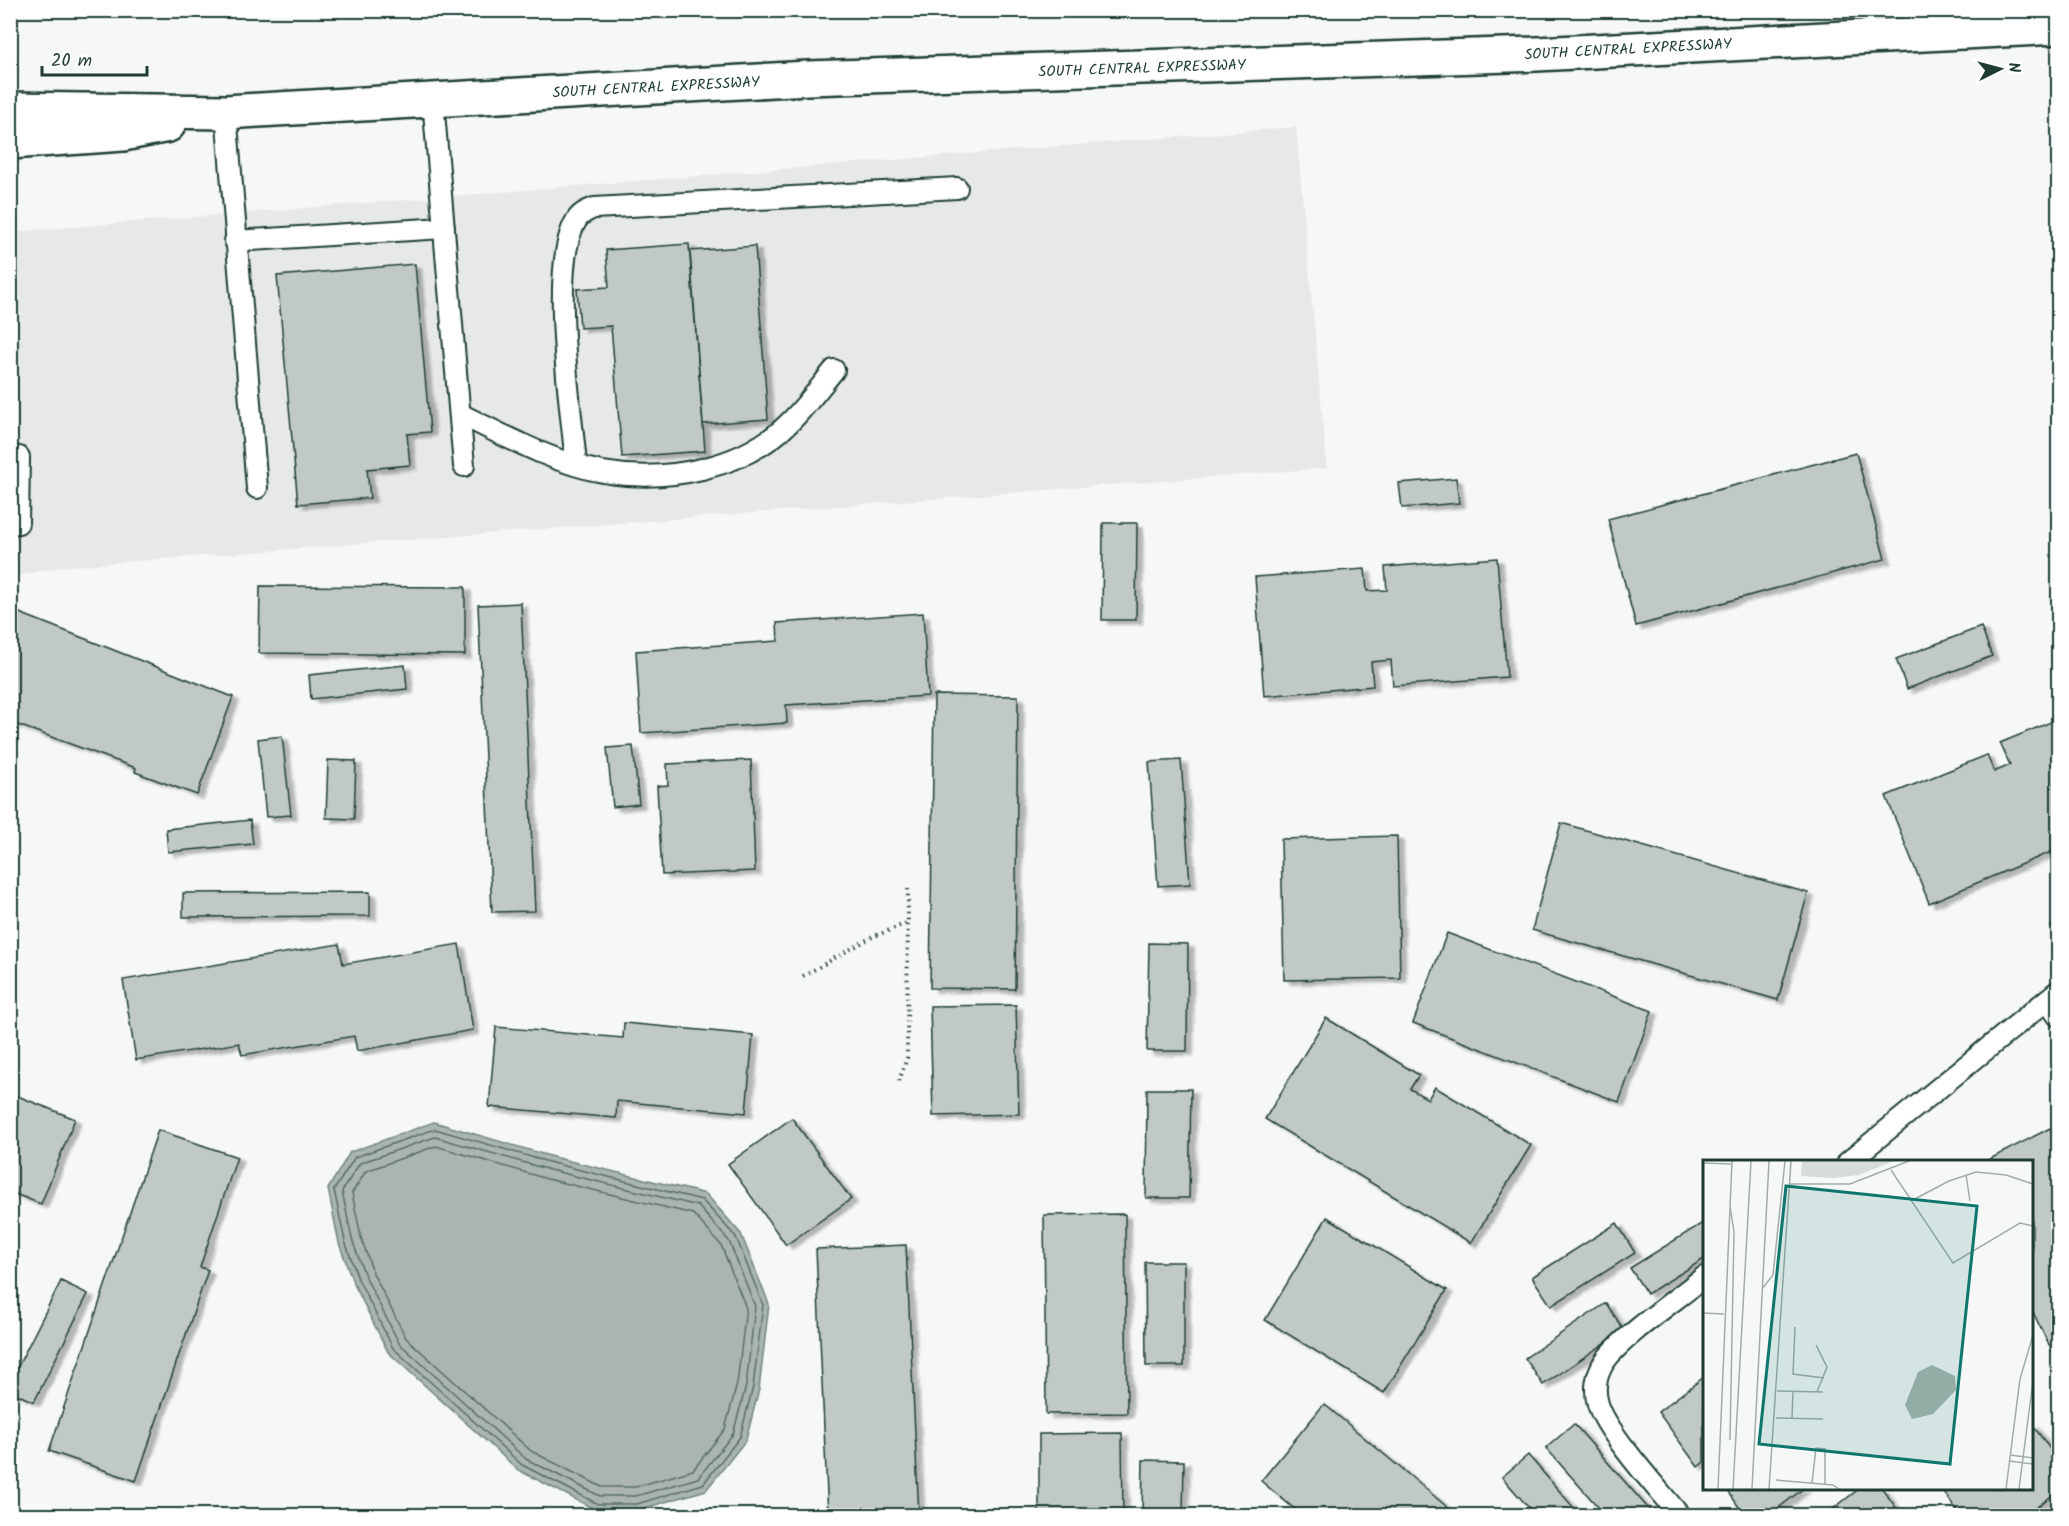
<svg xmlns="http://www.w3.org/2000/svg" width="2069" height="1526" font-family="Kalam,sans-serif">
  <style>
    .built { fill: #e6e9e8 }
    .water { fill: #aab5b1; stroke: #72857f; stroke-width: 1.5 }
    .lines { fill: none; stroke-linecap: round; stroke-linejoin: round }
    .shore { stroke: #576d66; stroke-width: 1.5 }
    .building { fill: #c0c9c6; stroke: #1f3d34; stroke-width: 1.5; filter: url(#shadow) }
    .service-casing { stroke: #1f3d34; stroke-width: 24 }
    .secondary-casing { stroke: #1f3d34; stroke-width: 38 }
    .path { stroke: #1f3d34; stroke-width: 4; stroke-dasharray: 1.5 4.5; stroke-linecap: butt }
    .service { stroke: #fff; stroke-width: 20 }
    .secondary { stroke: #fff; stroke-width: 33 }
    .labels { text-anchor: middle; stroke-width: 4.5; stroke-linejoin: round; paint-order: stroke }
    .street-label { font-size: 15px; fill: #1f3d34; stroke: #fff }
    .inset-road { fill: none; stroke: #a0ada9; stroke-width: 1.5 }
    .view { fill: #0f766e; fill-opacity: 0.15; stroke: #0f766e; stroke-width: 3 }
    .inset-edge { fill: none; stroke: #1f3d34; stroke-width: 3 }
  </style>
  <defs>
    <filter id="shadow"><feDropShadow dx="6" dy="4" stdDeviation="1.5" flood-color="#0004"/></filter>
  </defs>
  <rect width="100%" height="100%" fill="#f6f7f7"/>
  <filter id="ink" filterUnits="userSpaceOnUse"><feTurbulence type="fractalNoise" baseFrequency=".0167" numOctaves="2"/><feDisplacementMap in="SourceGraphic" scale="12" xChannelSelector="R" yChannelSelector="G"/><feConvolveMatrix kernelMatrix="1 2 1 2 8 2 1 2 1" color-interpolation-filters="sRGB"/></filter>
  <g filter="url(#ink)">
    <polygon class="built" points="1296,127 1327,468 60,567 11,577 11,232"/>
    <polygon class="water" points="434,1122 553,1157 706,1194 741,1234 769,1304 759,1389 746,1440 706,1490 638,1510 596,1510 518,1470 388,1352 353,1282 339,1243 328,1189 350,1152"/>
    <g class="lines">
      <g class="shore">
        <polygon points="435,1129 552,1163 702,1200 736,1237 763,1305 753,1387 740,1437 703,1484 637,1504 598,1504 522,1465 393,1348 358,1279 345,1241 334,1190 355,1157"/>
        <polygon points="435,1137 550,1170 698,1206 729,1241 755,1306 746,1386 733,1434 698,1478 636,1496 600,1496 526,1459 399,1343 365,1276 352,1239 342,1191 360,1163"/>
        <polygon points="436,1146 547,1179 693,1214 721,1245 746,1308 737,1384 725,1429 693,1470 635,1487 602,1487 531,1451 406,1338 373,1273 361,1237 352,1193 366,1171"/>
      </g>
    </g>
    <g class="building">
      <polygon points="689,244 705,451 622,457 611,326 580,328 577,289 609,287 606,250"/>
      <polygon points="755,246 768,419 703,424 690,251"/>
      <polygon points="415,264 430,432 407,434 410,465 367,469 370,498 298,504 277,276"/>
      <polygon points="1856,453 1885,559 1636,626 1608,519"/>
      <polygon points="1456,478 1459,503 1402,508 1399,483"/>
      <polygon points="1103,523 1137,523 1136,620 1102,620"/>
      <polygon points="1497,558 1507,677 1393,686 1391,660 1371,662 1373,686 1264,696 1255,577 1365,569 1367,591 1387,590 1385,567"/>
      <polygon points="260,586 465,587 465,655 259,653"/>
      <polygon points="521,603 535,911 492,912 478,605"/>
      <polygon points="17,612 233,697 197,795 135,772 136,768 10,722 10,629"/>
      <polygon points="923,613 928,696 786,705 787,723 641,733 636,651 778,641 777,623"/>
      <polygon points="1981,627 1992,656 1907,689 1896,659"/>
      <polygon points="405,665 407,689 311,699 309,675"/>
      <polygon points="934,695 1018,696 1015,989 930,988"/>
      <polygon points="2058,719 2058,849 1929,903 1886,796 1987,755 1994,772 2010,765 2000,743"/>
      <polygon points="282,736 291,815 266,817 258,739"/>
      <polygon points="633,746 639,804 613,807 607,748"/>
      <polygon points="328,760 356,761 354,819 326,818"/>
      <polygon points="751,760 755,871 662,875 657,786 668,785 667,764"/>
      <polygon points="1181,760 1190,884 1158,886 1149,762"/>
      <polygon points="250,820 253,844 168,852 166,829"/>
      <polygon points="1561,823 1808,893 1778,1000 1532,930"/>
      <polygon points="1397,836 1400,978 1284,980 1281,839"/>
      <polygon points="370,892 370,916 183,917 183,893"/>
      <polygon points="2058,919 2058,934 2051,926"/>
      <polygon points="1447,933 1652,1011 1619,1102 1413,1023"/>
      <polygon points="1149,943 1188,944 1187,1051 1147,1051"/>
      <polygon points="339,944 343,964 459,944 473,1030 357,1051 354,1036 242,1055 239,1043 136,1060 123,980"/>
      <polygon points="1016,1005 1019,1114 933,1116 930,1006"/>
      <polygon points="1326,1018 1419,1075 1410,1089 1428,1099 1435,1087 1531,1145 1471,1243 1265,1119"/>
      <polygon points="624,1023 753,1035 746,1113 617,1101 616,1118 489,1107 496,1027 623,1038"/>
      <polygon points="1147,1089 1191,1089 1189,1198 1146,1198"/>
      <polygon points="10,1093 75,1119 41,1204 10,1192"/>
      <polygon points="792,1118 851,1199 786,1245 728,1164"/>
      <polygon points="2058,1124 2058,1364 2032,1310 2032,1162 1984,1162"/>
      <polygon points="158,1130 237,1157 200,1267 208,1270 136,1481 49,1451"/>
      <polygon points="1125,1214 1127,1413 1046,1414 1044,1215"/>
      <polygon points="1327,1217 1447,1290 1384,1393 1265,1320"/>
      <polygon points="1704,1222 1704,1259 1647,1294 1630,1268"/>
      <polygon points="1617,1223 1635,1253 1551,1306 1532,1277"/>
      <polygon points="906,1245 919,1516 828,1516 816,1249"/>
      <polygon points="1145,1262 1184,1262 1184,1366 1146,1366"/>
      <polygon points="61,1281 88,1294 34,1402 10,1391 10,1382"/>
      <polygon points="1606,1303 1624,1330 1543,1385 1525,1358"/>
      <polygon points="1704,1377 1704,1462 1698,1467 1658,1412"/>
      <polygon points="1324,1404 1458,1516 1303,1516 1261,1481"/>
      <polygon points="1574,1424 1655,1516 1606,1516 1546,1448"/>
      <polygon points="2032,1424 2058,1460 2058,1491 2025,1516 1961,1516 1941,1488 2032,1488"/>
      <polygon points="1122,1433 1123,1516 1039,1516 1039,1434"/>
      <polygon points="1528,1455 1581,1516 1536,1516 1502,1477"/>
      <polygon points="1143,1460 1184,1461 1183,1516 1142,1516"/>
      <polygon points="1726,1488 1804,1488 1768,1516 1745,1516"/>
      <polygon points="1860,1488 1882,1488 1902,1516 1824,1516"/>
    </g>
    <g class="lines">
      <defs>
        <g id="service">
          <polyline points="433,100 464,466"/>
          <polyline points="226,112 257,488"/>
          <polyline points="235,241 444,228"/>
          <path d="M 460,414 C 503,435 556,464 603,472 C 666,483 744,469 790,422 C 806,406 820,387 834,370"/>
          <polyline points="10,456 19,457 18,523 10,524"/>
          <path d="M 576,463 C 571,409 549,265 576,221 C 580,214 586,211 594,208 L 957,188"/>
          <polyline points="2047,1000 2058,1016"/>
          <polyline points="1848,1162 2058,991"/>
          <path d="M 1680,1516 C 1659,1490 1606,1432 1598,1404 C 1594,1391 1596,1376 1603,1364 C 1617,1340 1680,1297 1704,1277"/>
        </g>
        <g id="secondary">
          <polyline points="10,109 226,112 808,78 1537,54 2058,27"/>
          <polyline points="10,142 123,134 168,125"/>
        </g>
      </defs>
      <use href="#service" class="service-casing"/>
      <use href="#secondary" class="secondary-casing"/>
      <g class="path">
        <polyline points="803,976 870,938 907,923"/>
        <polyline points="899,1081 907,1058 908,889"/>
      </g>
      <use href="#service" class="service"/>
      <use href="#secondary" class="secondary"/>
    </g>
  </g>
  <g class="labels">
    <g class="street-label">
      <text transform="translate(1628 49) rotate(-3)" y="5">SOUTH CENTRAL EXPRESSWAY</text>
      <text transform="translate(1142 68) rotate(-2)" y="5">SOUTH CENTRAL EXPRESSWAY</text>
      <text transform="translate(656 87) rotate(-3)" y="5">SOUTH CENTRAL EXPRESSWAY</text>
    </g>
  </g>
  <g transform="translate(1703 1160)">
    <rect width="330" height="330" fill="#f6f7f7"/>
    <path d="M 99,1 L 191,1 L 156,15 L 130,18 L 98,16 Z" fill="#d6dcdb"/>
    <path d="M 229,205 L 252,216 L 253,230 L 230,254 L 209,259 L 202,245 L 215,212 Z" fill="#aab5b1"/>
    <path class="inset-road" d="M 0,3 L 29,4M 188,10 L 250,103 L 317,63 L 330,66M 263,15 L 267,41M 87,24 L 147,24 L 206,1M 208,41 L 246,21 L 273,12 L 303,15 L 330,24M 27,46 L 31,72 L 27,280M 59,129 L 70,115 L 82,1M 0,153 L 21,154M 92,167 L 90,214 L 121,218M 113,185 L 124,207 L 114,232M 74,231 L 120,232M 73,258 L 120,259M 89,258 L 90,232M 307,295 L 330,298M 306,301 L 330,304M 73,320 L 130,325 L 136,329M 109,323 L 113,288 L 122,289 L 122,324M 15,329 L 29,1M 30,329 L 48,1M 49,329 L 66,1M 66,329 L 88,1M 303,329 L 317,219 L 330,175M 316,329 L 330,221"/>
    <path class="view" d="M 83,26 L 274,46 L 247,304 L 56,284 Z"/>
    <rect width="330" height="330" class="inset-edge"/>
  </g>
  <rect width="2069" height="1526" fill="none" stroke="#fff" stroke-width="36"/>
  <rect x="18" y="18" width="2033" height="1490" fill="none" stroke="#1f3d34" stroke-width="2" filter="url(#ink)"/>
  <g transform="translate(2000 69) rotate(84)" stroke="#ffffff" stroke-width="4.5" paint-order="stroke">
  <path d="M0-4.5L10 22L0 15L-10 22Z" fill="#1f3d34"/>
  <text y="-9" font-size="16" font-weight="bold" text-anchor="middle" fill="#1f3d34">N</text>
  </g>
  <path d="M42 66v9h105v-9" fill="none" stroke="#1f3d34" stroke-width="3"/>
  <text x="51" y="66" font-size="18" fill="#1f3d34" stroke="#ffffff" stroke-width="4.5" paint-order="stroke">20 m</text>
</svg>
